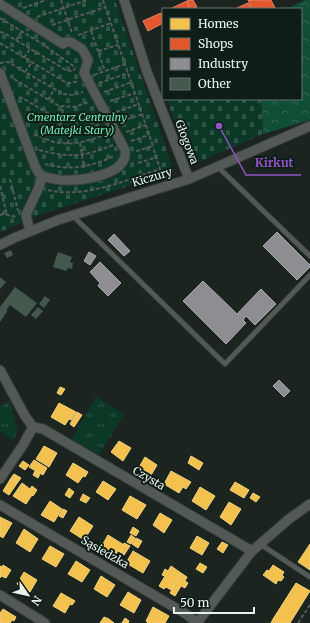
<svg xmlns="http://www.w3.org/2000/svg" width="310" height="623" font-family="Merriweather,serif">
  <style>
    .grass { fill: url(#grass-tufts) }
    .forest { fill: url(#forest-crowns) }
    .cemetery { fill: url(#cemetery-stones) }
    .homes { fill: #f2c14e; stroke: #efd07d }
    .shops { fill: #e4572e; stroke: #e58667 }
    .industry { fill: #8d8d92; stroke: #a8abad }
    .building { fill: #44584e }
    .lines { fill: none; stroke-linecap: round; stroke-linejoin: round }
    .lane-casing { stroke: #373e3a; stroke-width: 6 }
    .street-casing { stroke: #373e3a; stroke-width: 11 }
    .path { stroke: #545a56; stroke-width: 2; stroke-dasharray: 4 2; stroke-linecap: butt }
    .lane { stroke: #535955; stroke-width: 4.5 }
    .street { stroke: #535955; stroke-width: 9 }
    .labels { text-anchor: middle; stroke-width: 4; stroke-linejoin: round; paint-order: stroke }
    .park-label { font-size: 11px; font-style: italic; fill: #75ebb4; stroke: #0e1e16 }
    .street-label { font-size: 11px; fill: #e8f2ec; stroke: #0e1e16 }
    .leader { fill: none; stroke: #9154c8; stroke-width: 1.5 }
    .callout-dot { fill: #9154c8; stroke: #0e1e16; stroke-width: 1.5 }
    .callout-label { font-size: 12px; text-anchor: middle; font-weight: bold; fill: #9154c8; stroke: #0e1e16; stroke-width: 4; stroke-linejoin: round; paint-order: stroke }
  </style>
  <defs>
    <pattern id="grass-tufts" width="24" height="20" patternUnits="userSpaceOnUse"><rect width="24" height="20" fill="#0c3826"/><path d="M3 7l-1-3M5 7V3M7 7l1-3M15 17l-1-3M17 17v-4M19 17l1-3" fill="none" stroke="#2f5546"/></pattern>
    <pattern id="forest-crowns" width="20" height="18" patternUnits="userSpaceOnUse"><rect width="20" height="18" fill="#104f36"/><path d="M2 6a3 3 0 1 1 6 0M12 15a3 3 0 1 1 6 0" fill="none" stroke="#336953"/></pattern>
    <pattern id="cemetery-stones" width="16" height="16" patternUnits="userSpaceOnUse"><rect width="16" height="16" fill="#0c3826"/><path d="M2 7V4a2 2 0 0 1 4 0v3zM10 15v-3a2 2 0 0 1 4 0v3z" fill="#2f5546"/></pattern>
  </defs>
  <rect width="100%" height="100%" fill="#1c241f"/>
  <g class="grass">
    <polygon points="96,397 124,414 99,455 72,439"/>
    <path d="M 9,401 L 13,410 L 12,412 C 16,421 21,431 13,440 L 0,431 L 0,407 Z"/>
  </g>
  <polygon class="forest" points="305,0 310,0 310,120 263,134 261,99 301,99 301,9 286,9"/>
  <g class="cemetery">
    <polygon points="0,0 115,0 174,171 39,215 0,232"/>
    <polygon points="167,99 261,99 263,134 192,165 173,118"/>
  </g>
  <g class="homes">
    <polygon points="60,387 65,389 61,395 57,393"/>
    <polygon points="59,403 76,412 71,420 69,419 65,425 51,417"/>
    <polygon points="77,412 82,415 74,427 70,424"/>
    <polygon points="119,441 131,448 123,461 111,452"/>
    <polygon points="44,446 57,453 49,467 36,459"/>
    <polygon points="191,456 203,463 199,470 188,463"/>
    <polygon points="145,457 157,465 150,477 138,469"/>
    <polygon points="34,460 47,468 43,475 29,467"/>
    <polygon points="23,461 29,465 25,470 19,466"/>
    <polygon points="73,463 88,472 85,477 83,476 78,483 66,475"/>
    <polygon points="35,471 40,474 38,478 33,475"/>
    <polygon points="171,471 191,482 186,489 183,487 179,493 164,484"/>
    <polygon points="14,474 21,478 18,482 11,478"/>
    <polygon points="11,478 18,482 9,495 3,491"/>
    <polygon points="103,481 116,489 108,500 96,492"/>
    <polygon points="235,482 249,490 244,498 230,490"/>
    <polygon points="22,483 30,489 32,486 37,490 33,496 32,495 26,504 13,496"/>
    <polygon points="200,487 215,496 206,510 192,501"/>
    <polygon points="69,488 74,492 70,498 65,495"/>
    <polygon points="253,493 260,497 256,502 250,498"/>
    <polygon points="83,494 90,498 86,503 80,500"/>
    <polygon points="130,496 146,505 137,519 122,510"/>
    <polygon points="50,501 62,509 54,522 41,515"/>
    <polygon points="229,502 241,509 231,525 220,517"/>
    <polygon points="63,509 67,511 63,518 59,516"/>
    <polygon points="160,513 172,520 164,533 153,525"/>
    <polygon points="0,517 12,523 3,538 0,536"/>
    <polygon points="79,517 93,526 84,540 70,531"/>
    <polygon points="133,527 139,531 136,536 130,533"/>
    <polygon points="24,529 38,539 30,552 16,543"/>
    <polygon points="108,535 124,545 120,552 118,551 114,557 100,549"/>
    <polygon points="131,535 135,538 131,544 127,542"/>
    <polygon points="197,536 209,543 202,555 190,548"/>
    <polygon points="136,538 142,541 138,548 132,544"/>
    <polygon points="222,542 228,545 223,553 217,549"/>
    <polygon points="124,543 130,546 124,555 120,552"/>
    <polygon points="310,544 310,570 298,562"/>
    <polygon points="50,546 64,554 56,567 42,559"/>
    <polygon points="133,551 150,561 143,573 126,563"/>
    <polygon points="76,561 90,570 82,582 68,574"/>
    <polygon points="200,563 207,567 203,573 196,569"/>
    <polygon points="3,565 11,570 6,578 1,576 0,578 0,566 2,567"/>
    <polygon points="273,565 284,572 282,575 284,577 281,581 278,580 276,584 263,575 267,570 269,571"/>
    <polygon points="171,566 181,573 171,590 166,587 164,589 159,586 165,576 162,575 165,569 168,571"/>
    <polygon points="24,572 37,580 30,592 17,584"/>
    <polygon points="181,573 187,577 185,581 188,583 185,588 181,586 175,596 170,593"/>
    <polygon points="101,576 115,585 107,597 94,589"/>
    <polygon points="296,583 310,591 290,623 279,623 273,619"/>
    <polygon points="128,592 141,600 134,613 120,605"/>
    <polygon points="61,593 75,601 72,605 70,604 65,613 53,606"/>
    <polygon points="153,607 169,616 165,623 148,623 146,621"/>
    <polygon points="3,609 16,617 14,621 12,620 10,623 0,623 0,613"/>
    <polygon points="104,617 109,619 114,623 100,623"/>
    <polygon points="125,618 129,621 128,623 122,623"/>
    <polygon points="273,619 279,623 271,623"/>
  </g>
  <g class="shops">
    <polygon points="189,0 193,0 197,7 190,9 187,1"/>
    <polygon points="248,0 271,0 275,8 252,9"/>
    <polygon points="187,1 190,9 170,9"/>
    <polygon points="248,3 251,9 238,9 237,8"/>
    <polygon points="161,13 163,18 163,23 148,31 143,21"/>
  </g>
  <g class="industry">
    <polygon points="277,232 310,265 310,267 297,280 263,246"/>
    <polygon points="114,234 130,251 124,256 108,240"/>
    <polygon points="89,252 96,256 90,265 84,261"/>
    <polygon points="100,262 121,283 108,296 98,286 100,283 90,272"/>
    <polygon points="203,281 237,314 261,289 276,304 255,325 246,316 243,320 246,323 226,344 183,301"/>
    <polygon points="279,380 290,391 284,397 273,386"/>
  </g>
  <g class="building">
    <polygon points="11,250 13,255 7,258 4,253"/>
    <polygon points="58,252 72,257 70,262 73,263 72,269 68,268 66,271 53,267"/>
    <polygon points="0,277 6,282 0,289"/>
    <polygon points="15,287 37,303 26,317 10,305 7,309 7,312 0,322 0,307"/>
    <polygon points="45,296 50,300 44,308 39,304"/>
    <polygon points="38,307 43,311 36,319 31,315"/>
  </g>
  <g class="lines">
    <defs>
      <g id="lane">
        <polyline points="217,166 310,256"/>
        <polyline points="73,216 225,364 310,275"/>
        <polyline points="260,544 310,577"/>
      </g>
      <g id="street">
        <polyline points="124,0 147,72 189,179"/>
        <path d="M 0,4 L 63,44 L 65,42 L 71,42 L 82,49 L 86,56 L 88,60 L 84,73 L 125,150 C 129,176 79,181 61,180 C 54,179 48,178 42,176"/>
        <polyline points="0,73 35,166 38,172 42,176 39,187 26,215 30,231"/>
        <polyline points="0,245 14,238 58,220 189,179 310,126"/>
        <polyline points="0,370 25,416 33,427"/>
        <polyline points="33,427 43,429 252,551"/>
        <polyline points="0,479 23,445 33,427"/>
        <polyline points="0,505 186,614 197,623"/>
        <polyline points="0,595 45,623"/>
        <polyline points="197,623 252,551 289,519 310,504"/>
      </g>
    </defs>
    <use href="#lane" class="lane-casing"/>
    <use href="#street" class="street-casing"/>
    <g class="path">
      <polyline points="61,0 72,33"/>
      <polyline points="103,0 153,146 134,152"/>
      <polyline points="23,8 46,0"/>
      <polyline points="37,17 87,0"/>
      <polyline points="0,18 44,45 76,68"/>
      <polyline points="52,25 106,7"/>
      <polyline points="91,31 105,71"/>
      <polyline points="0,32 4,33 66,70 71,71 75,69"/>
      <polyline points="78,35 111,23"/>
      <polyline points="16,40 22,31"/>
      <polyline points="0,43 65,82 70,83 79,81"/>
      <polyline points="98,51 118,45"/>
      <polyline points="24,58 30,49"/>
      <polyline points="0,63 8,62 63,94 73,95 83,92"/>
      <polyline points="25,72 32,62"/>
      <polyline points="94,75 125,64"/>
      <polyline points="14,79 59,106 74,107 89,102"/>
      <polyline points="99,83 128,73"/>
      <polyline points="104,92 132,82"/>
      <path d="M 19,97 C 25,99 31,103 36,106 C 57,120 70,124 94,113"/>
      <polyline points="48,100 54,90"/>
      <polyline points="110,101 135,93"/>
      <polyline points="116,112 139,104"/>
      <path d="M 27,116 C 57,131 67,137 100,124"/>
      <polyline points="121,121 143,114"/>
      <polyline points="60,131 63,107"/>
      <polyline points="126,132 146,125"/>
      <path d="M 34,135 C 41,136 47,140 54,142 C 73,146 89,141 106,134"/>
      <polyline points="131,141 149,135"/>
      <polyline points="80,143 84,168"/>
      <polyline points="68,144 69,132"/>
      <path d="M 39,150 C 70,158 83,157 113,145"/>
      <polyline points="138,163 157,157"/>
      <path d="M 45,164 C 69,171 91,167 114,156"/>
      <polyline points="10,179 18,211"/>
      <polyline points="0,186 7,215"/>
      <path d="M 48,190 C 84,199 126,180 160,169 L 153,147"/>
      <polyline points="0,215 3,214 17,217"/>
      <polyline points="298,623 310,605"/>
    </g>
    <use href="#lane" class="lane"/>
    <use href="#street" class="street"/>
  </g>
  <g class="labels">
    <g class="park-label">
      <text x="77" y="121">Cmentarz Centralny<tspan x="77" dy="13">(Matejki Stary)</tspan></text>
    </g>
    <g class="street-label">
      <text transform="translate(187 142) rotate(69)" y="4">Głogowa</text>
      <text transform="translate(152 177) rotate(-17)" y="4">Kiczury</text>
      <text transform="translate(149 478) rotate(30)" y="4">Czysta</text>
      <text transform="translate(105 552) rotate(30)" y="4">Sąsiedzka</text>
    </g>
  </g>
  <path class="leader" d="M219 126L246 175H301"/>
  <circle class="callout-dot" cx="219" cy="126" r="4"/>
  <g class="callout-label">
    <text x="274" y="167">Kirkut</text>
  </g>
  <rect x="162" y="8" width="140" height="92" fill="#0e1e16" stroke="#65736c"/>
  <rect x="170" y="18" width="20" height="12" fill="#f2c14e" stroke="#65736c"/>
  <text x="198" y="28" font-size="12" fill="#e8f2ec">Homes</text>
  <rect x="170" y="38" width="20" height="12" fill="#e4572e" stroke="#65736c"/>
  <text x="198" y="48" font-size="12" fill="#e8f2ec">Shops</text>
  <rect x="170" y="58" width="20" height="12" fill="#8d8d92" stroke="#65736c"/>
  <text x="198" y="68" font-size="12" fill="#e8f2ec">Industry</text>
  <rect x="170" y="78" width="20" height="12" fill="#44584e" stroke="#65736c"/>
  <text x="198" y="88" font-size="12" fill="#e8f2ec">Other</text>
  <g transform="translate(28 595) rotate(124)" stroke="#0e1e16" stroke-width="3" paint-order="stroke">
  <path d="M0-3L7 15L0 10L-7 15Z" fill="#e8f2ec"/>
  <text y="-6" font-size="11" font-weight="bold" text-anchor="middle" fill="#e8f2ec">N</text>
  </g>
  <path d="M174 607v6h80v-6" fill="none" stroke="#e8f2ec" stroke-width="2"/>
  <text x="180" y="607" font-size="12" fill="#e8f2ec" stroke="#0e1e16" stroke-width="3" paint-order="stroke">50 m</text>
</svg>
